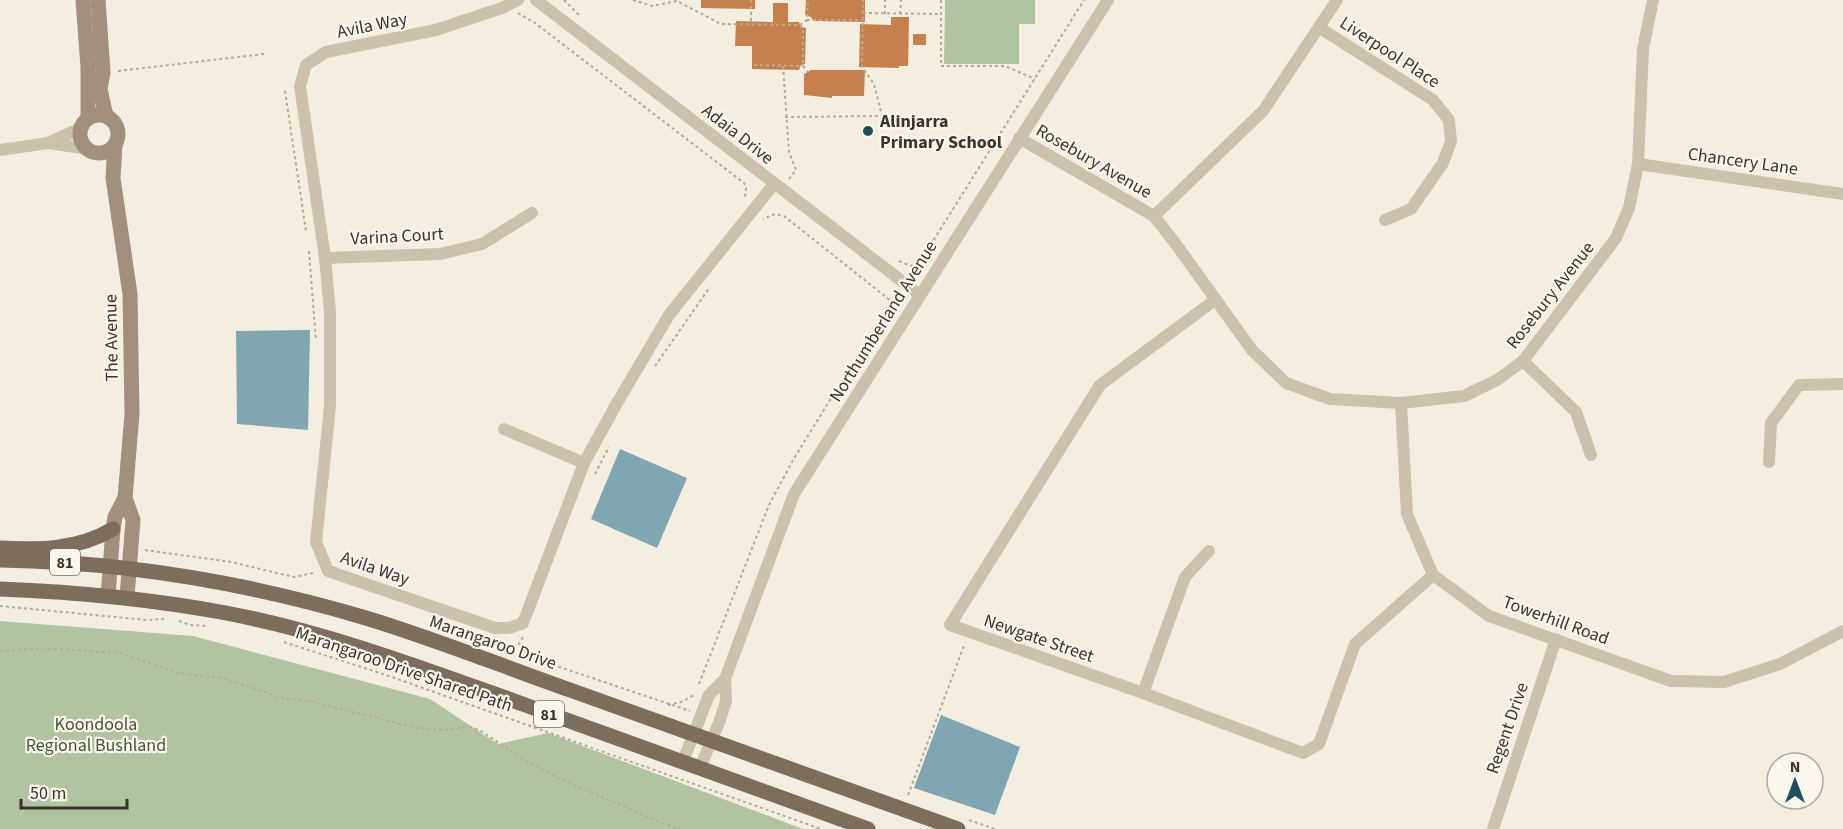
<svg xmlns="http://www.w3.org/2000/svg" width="1843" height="829" font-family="'Source Sans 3',sans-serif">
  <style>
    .green { fill: #b1c3a0 }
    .water { fill: #80a6b1 }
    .building { fill: #c6804d }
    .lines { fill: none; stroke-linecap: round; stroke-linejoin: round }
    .path { stroke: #b8ab96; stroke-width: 2; stroke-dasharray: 3 3; stroke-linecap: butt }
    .street { stroke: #ccc1ac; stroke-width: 12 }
    .secondary { stroke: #a0907d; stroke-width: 15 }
    .primary { stroke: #7c6d5c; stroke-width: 15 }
    .poi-dot { fill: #204e5c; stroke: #fbf7ee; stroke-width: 2 }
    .labels { text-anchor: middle; stroke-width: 4.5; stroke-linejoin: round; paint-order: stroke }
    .shield { fill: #fbf7ee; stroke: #746e66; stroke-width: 1.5 }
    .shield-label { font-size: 16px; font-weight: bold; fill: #3a332b }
    .street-label { font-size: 18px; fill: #3a332b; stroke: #fbf7ee }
    .poi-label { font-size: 18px; font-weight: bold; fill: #3a332b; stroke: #fbf7ee; text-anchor: start }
    .park-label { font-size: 18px; fill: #42592f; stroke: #fbf7ee }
  </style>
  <rect width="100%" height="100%" fill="#f4eee1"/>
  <g class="green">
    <polygon points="945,0 1035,0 1035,24 1019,24 1019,64 944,64"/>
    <polygon points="0,621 193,636 430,699 498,744 548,733 803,829 0,829"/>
  </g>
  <g class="water">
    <polygon points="310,330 308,430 237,424 236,331"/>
    <polygon points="620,449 687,478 657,548 591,519"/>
    <polygon points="941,715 1020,747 995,815 914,788"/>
  </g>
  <g class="building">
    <polygon points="701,0 755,0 755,9 701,8"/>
    <polygon points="806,0 865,0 865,22 813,21 811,17 805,15"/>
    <polygon points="773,3 788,3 788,22 799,22 801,27 806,28 805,64 801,65 799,70 752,69 752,46 735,46 736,21 773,22"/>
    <polygon points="891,17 909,17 908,66 899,66 899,68 859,67 860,24 891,25"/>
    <rect x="913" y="34" width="13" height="11"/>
    <polygon points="811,70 865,70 864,96 832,96 832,98 804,95 804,74"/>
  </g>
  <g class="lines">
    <g class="path">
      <polyline points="564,0 579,15"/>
      <polyline points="633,0 652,6 677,1 721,24 800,25 807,20 808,0"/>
      <polyline points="751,0 751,21"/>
      <polyline points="941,0 941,66 1005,66 1035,79"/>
      <polyline points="518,13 535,23 744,183 746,188 745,197"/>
      <polyline points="863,13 941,14"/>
      <polyline points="885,14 885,0"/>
      <polyline points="900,14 901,0"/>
      <polyline points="807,20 863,20"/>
      <polyline points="800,25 803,29 803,66 808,72"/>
      <polyline points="754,65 803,66"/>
      <polyline points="783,66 789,152 796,170 789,179"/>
      <polyline points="118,71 264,54"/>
      <polyline points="285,91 306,231"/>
      <polyline points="785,117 882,116 874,84 862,67 863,0"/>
      <polyline points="309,251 316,341"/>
      <polyline points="899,261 911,266 923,257 1084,0"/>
      <polyline points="655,366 710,287"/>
      <polyline points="595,474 609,447"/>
      <polyline points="145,550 231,562 294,577 313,573"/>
      <polyline points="0,606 147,620 164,619"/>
      <polyline points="179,621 190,625 208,626"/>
      <polyline points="284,642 389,676 821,829"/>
      <polyline points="504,642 510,647 536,659 690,711"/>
      <polyline points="0,651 42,648 120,653 178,673 223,678 282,698 313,702 417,728 443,730 470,727 481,731 520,757 558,778 650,818 680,829"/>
      <polyline points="512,655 523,637"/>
      <polyline points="699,684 769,505 793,460 891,301 784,216 775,214 763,219"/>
      <polyline points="668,705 681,702 694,695"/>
      <polyline points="908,795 965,643"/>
      <polyline points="969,820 995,829"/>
    </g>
    <g class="street">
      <polyline points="518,0 502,8 436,30 326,52 306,65 300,86 325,258 330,312 330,406 316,542 328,571 495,628 509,628 523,623 584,463 617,403 669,315 774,184"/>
      <polyline points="536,0 920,295"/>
      <polyline points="1320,28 1433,100 1449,120 1451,141 1443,163 1411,209 1385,220"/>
      <polyline points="1019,138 1154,216 1175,243 1252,350 1286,383 1330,399 1401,403 1464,396 1497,380 1523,361 1616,238 1629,208 1638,164 1643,49 1653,0"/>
      <polyline points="49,143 88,149"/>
      <polyline points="0,150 48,143 81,128"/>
      <polyline points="1638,164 1843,194"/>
      <polyline points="1154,216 1263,111 1337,0"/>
      <polyline points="325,258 440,254 482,244 532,213"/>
      <polyline points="1215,300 1100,385 950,625 1143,693 1303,753 1319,744 1355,644 1433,575"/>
      <polyline points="1523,361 1576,412 1591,455"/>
      <polyline points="1401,403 1407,514 1433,575 1489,616 1671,681 1724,682 1780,664 1843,631"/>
      <polyline points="504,429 584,463"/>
      <polyline points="1769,462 1771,423 1799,385 1843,384"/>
      <polyline points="1143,693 1185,577 1209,551"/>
      <polyline points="683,761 709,695 725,679"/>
      <polyline points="700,768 720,720 726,701 725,679 794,494 1108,0"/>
      <polyline points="1493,829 1556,639"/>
    </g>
    <g class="secondary">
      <polyline points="83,0 88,67 88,118"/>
      <polyline points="98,0 103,72 100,89 106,116"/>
      <circle cx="99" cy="134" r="19"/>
      <polyline points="115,145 113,178 130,294 132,414 125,498 133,520 127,597"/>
      <polyline points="108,596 113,529 115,517 125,498"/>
    </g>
    <g class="primary">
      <path d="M 0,548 C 40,550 77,550 113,529"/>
      <path d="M 0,560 C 127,562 245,582 366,618 C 435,639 502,666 570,690 C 699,736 828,783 958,829"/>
      <path d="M 0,589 C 76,592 151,599 226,613 C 326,632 422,668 517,702 C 634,744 751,786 868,829"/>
    </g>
  </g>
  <circle class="poi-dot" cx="868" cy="131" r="6"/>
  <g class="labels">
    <g class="shield">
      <rect x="50" y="549" width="30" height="26" rx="4.5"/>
      <rect x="534" y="701" width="30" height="26" rx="4.5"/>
    </g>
    <g class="shield-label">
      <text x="65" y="568">81</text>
      <text x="549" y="720">81</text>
    </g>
    <g class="street-label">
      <text transform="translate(372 25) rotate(-11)" y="6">Avila Way</text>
      <text transform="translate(1390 52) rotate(33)" y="6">Liverpool Place</text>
      <text transform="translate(738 134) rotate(38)" y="6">Adaia Drive</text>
      <text transform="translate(1094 161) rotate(30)" y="6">Rosebury Avenue</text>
      <text transform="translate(1743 161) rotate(8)" y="6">Chancery Lane</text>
      <text transform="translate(397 236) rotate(-3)" y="6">Varina Court</text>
      <text transform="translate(1550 295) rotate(-52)" y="6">Rosebury Avenue</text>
      <text transform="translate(883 321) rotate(-58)" y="6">Northumberland Avenue</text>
      <text transform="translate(111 338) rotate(-91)" y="6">The Avenue</text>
      <text transform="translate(375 568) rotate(19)" y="6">Avila Way</text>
      <text transform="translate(1556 620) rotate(20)" y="6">Towerhill Road</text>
      <text transform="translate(1039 638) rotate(19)" y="6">Newgate Street</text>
      <text transform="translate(493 642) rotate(19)" y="6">Marangaroo Drive</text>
      <text transform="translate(404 669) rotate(19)" y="6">Marangaroo Drive Shared Path</text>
      <text transform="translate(1507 728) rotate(-71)" y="6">Regent Drive</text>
    </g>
    <g class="poi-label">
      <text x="880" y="127">Alinjarra<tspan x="880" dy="21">Primary School</tspan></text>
    </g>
    <g class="park-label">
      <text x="96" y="730">Koondoola<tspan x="96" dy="21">Regional Bushland</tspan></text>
    </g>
  </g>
  <g transform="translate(1795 781)"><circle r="28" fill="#fbf7ee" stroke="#aea9a0" stroke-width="1.5"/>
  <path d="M0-4.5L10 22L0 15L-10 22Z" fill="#204e5c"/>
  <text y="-9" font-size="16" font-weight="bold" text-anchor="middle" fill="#3a332b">N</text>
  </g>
  <path d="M21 799v9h106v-9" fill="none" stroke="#3a332b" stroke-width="3"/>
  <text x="30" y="799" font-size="18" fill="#3a332b" stroke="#fbf7ee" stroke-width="4.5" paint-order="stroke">50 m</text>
</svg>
